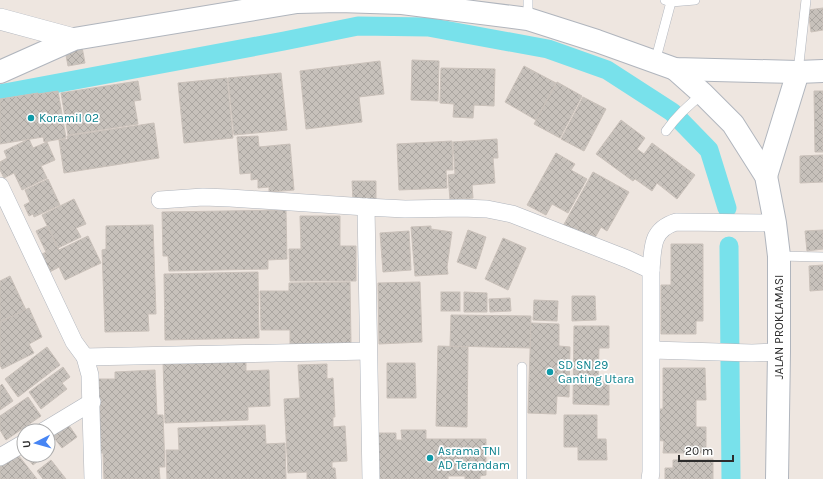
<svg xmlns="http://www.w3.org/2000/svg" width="823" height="479" font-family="Karla,sans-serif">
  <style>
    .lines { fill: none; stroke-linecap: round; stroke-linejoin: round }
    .canal { stroke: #78e1eb; stroke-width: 19 }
    .building { fill: url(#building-cross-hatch); stroke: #cac1ba }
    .service-casing { stroke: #b0b5bd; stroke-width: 10 }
    .minor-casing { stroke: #b0b5bd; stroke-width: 18 }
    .tertiary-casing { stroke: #b0b5bd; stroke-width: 22 }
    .secondary-casing { stroke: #b0b5bd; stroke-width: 24 }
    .service { stroke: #fff; stroke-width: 9 }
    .minor { stroke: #fff; stroke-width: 17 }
    .tertiary { stroke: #fff; stroke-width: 21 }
    .secondary { stroke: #fff; stroke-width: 22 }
    .culture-dot { fill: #0f9aa8; stroke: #fff; stroke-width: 1.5 }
    .labels { text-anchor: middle; stroke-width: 3.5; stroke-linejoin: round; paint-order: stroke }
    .culture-label { font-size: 12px; fill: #0d838f; stroke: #fff; text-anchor: start }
    .street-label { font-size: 12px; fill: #2d2d2d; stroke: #fff }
  </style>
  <defs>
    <pattern id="building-cross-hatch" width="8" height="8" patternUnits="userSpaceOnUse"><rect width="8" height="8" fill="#c7c1bb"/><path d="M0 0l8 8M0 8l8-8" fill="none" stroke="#aba6a1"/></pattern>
  </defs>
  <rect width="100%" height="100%" fill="#eee6e0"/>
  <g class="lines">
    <g class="canal">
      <polyline points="0,94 284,41 358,26 428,27 548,49 607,70 672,112 709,150 727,208"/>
      <polyline points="729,246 731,479"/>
    </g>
  </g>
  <g class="building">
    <polygon points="823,8 823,30 811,32 808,10"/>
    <polygon points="82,47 85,63 68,66 65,50"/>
    <polygon points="412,60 439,61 438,101 411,100"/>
    <polygon points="380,61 384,94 359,97 362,122 306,129 300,71"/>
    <polygon points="524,66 556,83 536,120 505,102"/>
    <polygon points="441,68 495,69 494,106 474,105 473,118 453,117 454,104 440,103"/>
    <polygon points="281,73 287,130 234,135 228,78"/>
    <polygon points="227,78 233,138 184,143 178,83"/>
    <polygon points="138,81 141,100 134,101 138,124 68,135 61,93"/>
    <polygon points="557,82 582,96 560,138 534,124"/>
    <polygon points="58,91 66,138 44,142 43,137 0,144 0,99 38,93 38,94"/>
    <polygon points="814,91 823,91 823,152 815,152"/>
    <polygon points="583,97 606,109 584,151 561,139"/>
    <polygon points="621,120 645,138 637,149 644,154 652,143 695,175 677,199 657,183 652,191 635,179 633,181 596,154"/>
    <polygon points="154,123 159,158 64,173 59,140 68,139 67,136"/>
    <polygon points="258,136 259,147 290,144 294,190 269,192 269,187 258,188 258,179 251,180 251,173 240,174 237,137"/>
    <polygon points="29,139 33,148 47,142 55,160 41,166 47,178 22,190 14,173 4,178 0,170 0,162 7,158 4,151"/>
    <polygon points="497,139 498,158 493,158 495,183 472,185 473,198 450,200 448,175 455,174 453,142"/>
    <polygon points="452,141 453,170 446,170 447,188 399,190 397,144"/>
    <polygon points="556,153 575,164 571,170 587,179 568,213 552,204 546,215 527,205"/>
    <polygon points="823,155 823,182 800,183 800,156"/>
    <polygon points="593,172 629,192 607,231 601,227 592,243 563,226"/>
    <polygon points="48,179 60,205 34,217 33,214 29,216 24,205 30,202 25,190"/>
    <polygon points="352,181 376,181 376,201 353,201"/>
    <polygon points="74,199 86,224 76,228 81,237 58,248 42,215"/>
    <polygon points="286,210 287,259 268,260 268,269 169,271 168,256 163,256 162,212"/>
    <polygon points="300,216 340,216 340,246 356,246 356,281 290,281 289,249 301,249"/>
    <polygon points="153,225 156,314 148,314 149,331 105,332 102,250 106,249 106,226"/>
    <polygon points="47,226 59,250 88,236 101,263 65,280 59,267 46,274 38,256 46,252 36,231"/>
    <polygon points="431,226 431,229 452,232 447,267 448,274 415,276 411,227"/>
    <polygon points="468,230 486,237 476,269 457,262"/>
    <polygon points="823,230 823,249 807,251 805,231"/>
    <polygon points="409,231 411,270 383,272 380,233"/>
    <polygon points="503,238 526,248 508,290 485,279"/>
    <polygon points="671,244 703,244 703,321 696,321 696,334 661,334 661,285 671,285"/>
    <polygon points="823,265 823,290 810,291 809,266"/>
    <polygon points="258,272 259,338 165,340 164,274"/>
    <polygon points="10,276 26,310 0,322 0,281"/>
    <polygon points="350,282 351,344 290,345 290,330 261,330 260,291 289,291 289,283"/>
    <polygon points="420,282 422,342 379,344 378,283"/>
    <rect x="441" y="292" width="19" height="19"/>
    <polygon points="464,292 487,293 487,312 464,312"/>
    <polygon points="572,296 595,296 596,320 572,321"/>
    <polygon points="510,298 511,311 490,312 489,299"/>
    <polygon points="534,300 558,301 557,321 533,320"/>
    <polygon points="29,308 42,337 29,344 34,353 2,369 0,365 0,322"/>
    <polygon points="451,315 531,316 530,348 450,346"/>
    <polygon points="531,323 559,324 559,346 570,347 569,397 557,396 556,414 528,413"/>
    <polygon points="574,326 609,326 609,348 599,348 598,382 609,382 609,405 573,404"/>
    <polygon points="438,346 468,347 467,427 436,426"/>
    <polygon points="47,347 60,365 18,397 5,379"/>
    <polygon points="246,358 246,371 269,370 270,406 248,407 248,420 165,423 163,361"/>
    <polygon points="387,363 415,363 416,398 387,398"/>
    <polygon points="327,364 327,379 333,378 335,417 333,417 333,427 345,426 347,461 332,462 332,468 335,468 336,479 307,479 307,472 288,473 284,399 300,398 298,365"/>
    <polygon points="63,367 70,377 62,383 67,389 41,409 29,392"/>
    <polygon points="663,368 705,368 706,400 696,400 696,427 706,427 706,453 663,453 664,441 654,440 654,409 663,409"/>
    <polygon points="155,370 157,415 163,415 165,467 159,467 160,479 104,479 103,453 98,453 95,379 115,379 115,372"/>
    <polygon points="2,384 13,401 0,410 0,386"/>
    <polygon points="28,397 41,416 6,440 0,430 0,416"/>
    <polygon points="564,415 597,415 597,439 606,439 607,460 578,460 578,447 564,447"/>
    <polygon points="68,424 77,437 62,448 52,435"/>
    <polygon points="265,425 266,444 285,443 286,479 167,479 166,450 179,450 178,428"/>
    <polygon points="401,430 426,430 426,439 486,439 486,475 480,476 480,479 465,479 465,476 448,476 448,479 375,479 374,433 396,433 396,440 402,440"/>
    <polygon points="15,451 37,479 0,479 0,463"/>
    <polygon points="25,455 46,455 33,465"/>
    <polygon points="713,459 713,479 665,479 665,468 673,468 673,460"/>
    <polygon points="51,460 66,479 43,479 37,471"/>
  </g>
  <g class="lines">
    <defs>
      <g id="service">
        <polyline points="528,0 528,19"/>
        <polyline points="665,0 671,2 695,0"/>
        <polyline points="655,62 671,2"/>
        <polyline points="798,72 806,0"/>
        <path d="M 666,131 C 676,117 688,105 703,94"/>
        <polyline points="779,256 823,257"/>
        <polyline points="522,479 522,367"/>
      </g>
      <g id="minor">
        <polyline points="0,186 74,342 85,357 90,375 93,479"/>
        <polyline points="160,200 203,197 230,198 366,207"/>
        <path d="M 651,270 C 653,247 651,230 676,222 L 775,223"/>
        <polyline points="652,350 752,353 779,352"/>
        <polyline points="85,357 368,351"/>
        <polyline points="44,431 92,402"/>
        <polyline points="0,457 24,443"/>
        <polyline points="371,479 366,207 405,209 462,208 487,209 512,214 627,259 651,270 651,472 650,479"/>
      </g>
      <polyline id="tertiary" points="0,19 74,39"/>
      <g id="secondary">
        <polyline points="675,69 703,94 733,124 766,176 775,223 779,256 779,352 777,479"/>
        <polyline points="0,72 74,39 297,2 339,1 402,3 528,19 597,41 675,69 798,72 823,71"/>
        <polyline points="766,176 798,72"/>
      </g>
    </defs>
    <use href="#service" class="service-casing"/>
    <use href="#minor" class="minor-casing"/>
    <use href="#tertiary" class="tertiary-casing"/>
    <use href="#secondary" class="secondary-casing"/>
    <use href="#service" class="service"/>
    <use href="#minor" class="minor"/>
    <use href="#tertiary" class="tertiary"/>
    <use href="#secondary" class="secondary"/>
  </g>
  <g class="culture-dot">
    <circle cx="31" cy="118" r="4"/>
    <circle cx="550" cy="372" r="4"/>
    <circle cx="430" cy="458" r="4"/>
  </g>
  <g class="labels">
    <g class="culture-label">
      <text x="39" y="122">Koramil 02</text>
      <text x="558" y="369">SD SN 29<tspan x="558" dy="14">Ganting Utara</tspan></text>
      <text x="438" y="455">Asrama TNI<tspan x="438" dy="14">AD Terandam</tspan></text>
    </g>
    <g class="street-label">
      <text transform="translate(779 327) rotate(-90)" y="4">JALAN PROKLAMASI</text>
    </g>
  </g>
  <g transform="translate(36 443) rotate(264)"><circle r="19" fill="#ffffff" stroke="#ababab"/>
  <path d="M0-3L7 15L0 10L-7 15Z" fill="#4785f4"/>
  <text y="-6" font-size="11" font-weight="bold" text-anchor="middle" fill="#2d2d2d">U</text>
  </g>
  <path d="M679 455v6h54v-6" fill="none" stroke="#2d2d2d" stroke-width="2"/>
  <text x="685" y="455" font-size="12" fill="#2d2d2d" stroke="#ffffff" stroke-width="3" paint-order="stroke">20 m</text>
</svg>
